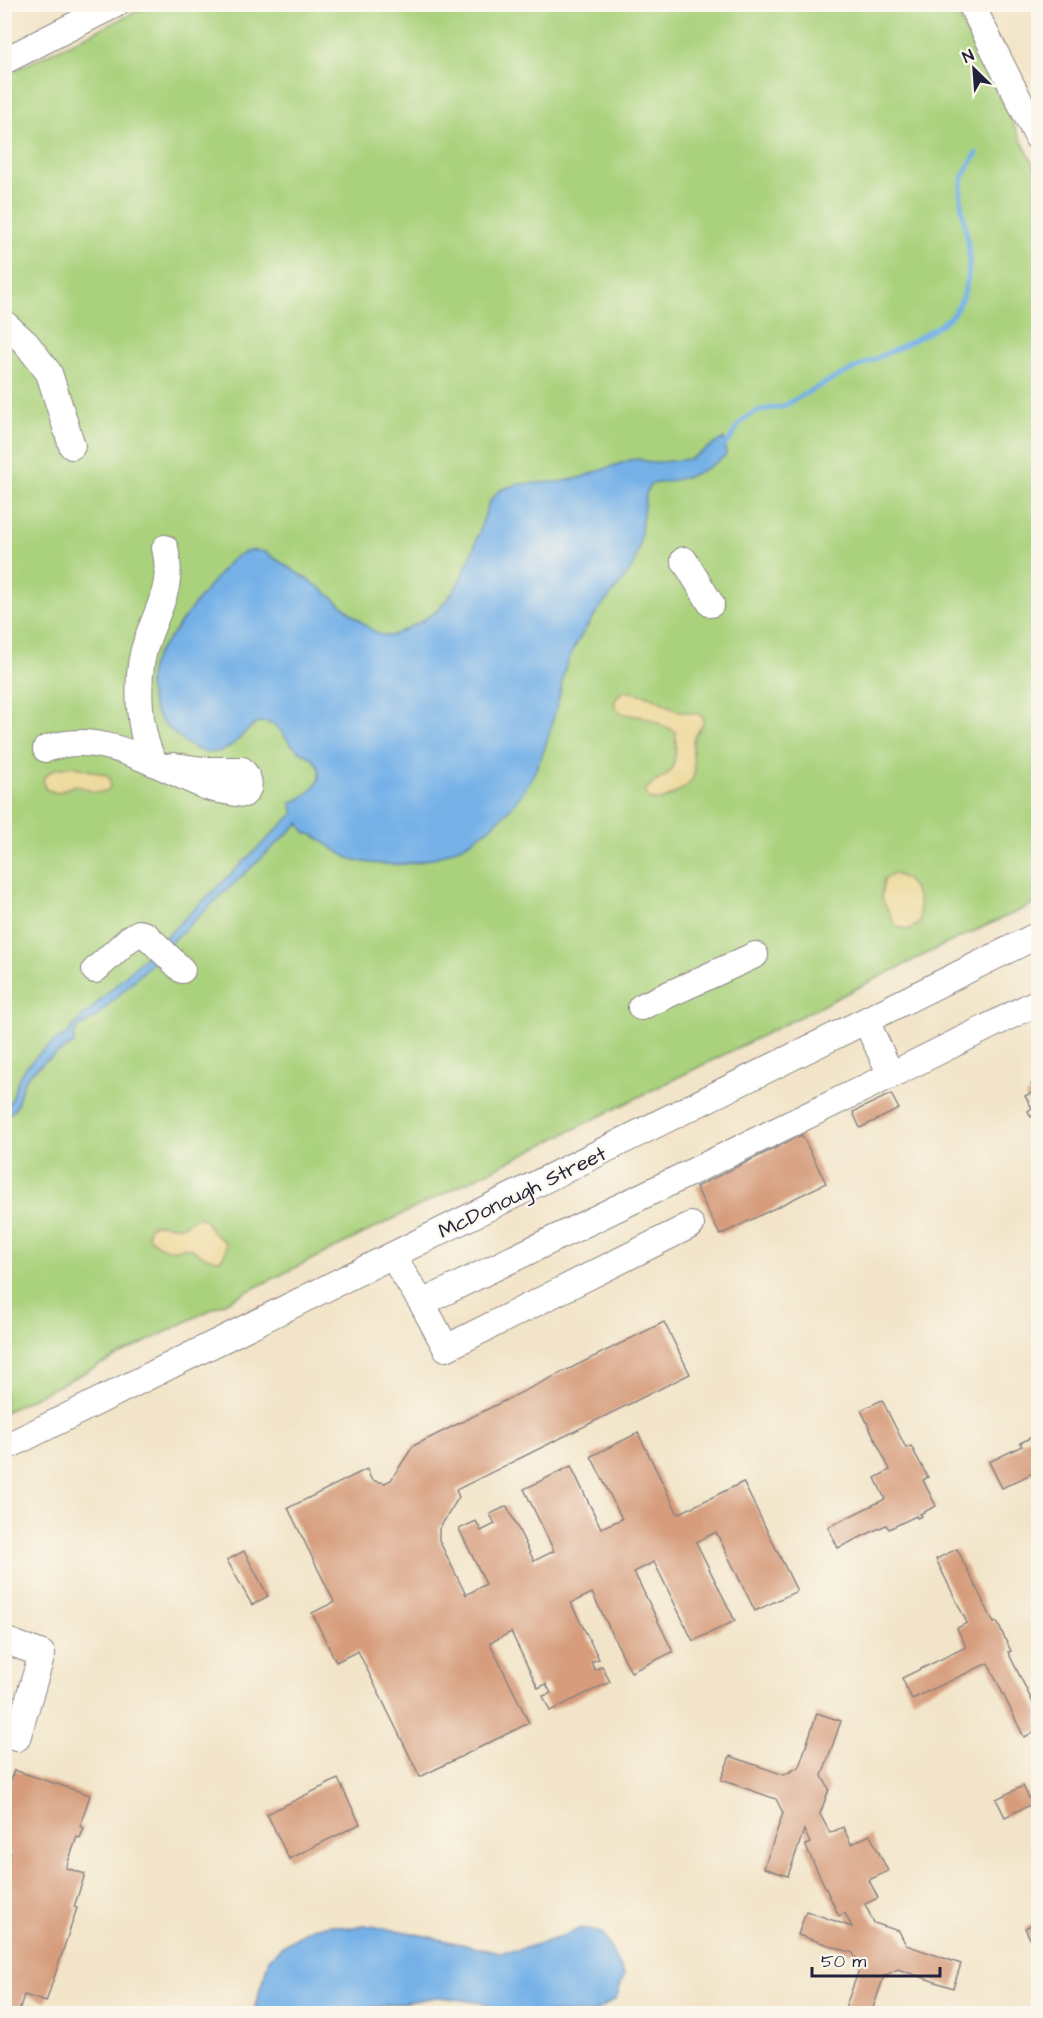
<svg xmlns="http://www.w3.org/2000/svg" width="1043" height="2018" font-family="'Architects Daughter',sans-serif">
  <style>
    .green { fill: #aad27d; stroke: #667a5c; stroke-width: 1.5 }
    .sand { fill: #eeda9e; stroke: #887e6c; stroke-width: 1.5 }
    .water { fill: #75b1e7; stroke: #4c6a91; stroke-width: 1.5 }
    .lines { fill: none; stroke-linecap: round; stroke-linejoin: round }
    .stream { stroke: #75b1e7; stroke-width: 5 }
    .building { fill: #d69c7c }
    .minor-casing { stroke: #8a8382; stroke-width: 28 }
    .minor { stroke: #fff; stroke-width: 26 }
    .labels { text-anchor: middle; stroke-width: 4.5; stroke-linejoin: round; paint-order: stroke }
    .street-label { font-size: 21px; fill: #22223b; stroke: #fbf7ec }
  </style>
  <rect width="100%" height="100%" fill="#fbf7ec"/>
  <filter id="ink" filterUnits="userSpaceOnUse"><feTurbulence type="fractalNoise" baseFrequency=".0167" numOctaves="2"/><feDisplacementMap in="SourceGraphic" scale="12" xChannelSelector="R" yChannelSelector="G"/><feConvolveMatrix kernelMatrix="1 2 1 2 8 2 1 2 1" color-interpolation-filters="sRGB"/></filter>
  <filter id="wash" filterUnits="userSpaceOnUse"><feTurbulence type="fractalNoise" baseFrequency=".008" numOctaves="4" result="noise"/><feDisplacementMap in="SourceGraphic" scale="24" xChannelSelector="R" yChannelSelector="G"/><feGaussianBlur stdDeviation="1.35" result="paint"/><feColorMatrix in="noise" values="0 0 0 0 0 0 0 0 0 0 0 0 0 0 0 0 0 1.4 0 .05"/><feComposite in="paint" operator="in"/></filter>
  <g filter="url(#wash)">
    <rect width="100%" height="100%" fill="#f2e4c8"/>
    <polygon class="green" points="150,5 953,5 1038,173 1038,902 946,944 5,1412 5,75"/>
    <g class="sand">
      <path d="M 625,691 L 650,696 L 678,711 L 698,714 L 703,717 C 705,727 697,729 694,738 C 687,765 710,776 672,795 C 664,799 657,802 649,799 L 645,791 C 650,783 658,781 665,776 C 678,767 675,747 676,733 C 670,728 650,719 642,717 C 630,714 619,717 614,703 L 618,695 Z"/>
      <path d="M 73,766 L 106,775 L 110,779 L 110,788 C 98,798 87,788 75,785 L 57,793 L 45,789 L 43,780 C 49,768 60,768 73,766 Z"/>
      <polygon points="892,874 898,875 907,880 915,890 919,902 920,923 908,930 896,926 881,897 884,880"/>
      <path d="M 199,1217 L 206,1221 L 211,1231 L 226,1243 C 226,1277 198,1249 187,1248 C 184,1247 180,1249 177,1249 C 166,1251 155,1245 148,1236 L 149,1227 C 160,1220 170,1228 182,1226 C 189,1224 192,1218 199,1217 Z"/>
    </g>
    <g class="water">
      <path d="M 724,438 L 726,455 C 709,469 690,478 668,481 C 661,483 655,483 649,485 C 639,511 645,539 633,565 C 625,581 611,594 600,608 C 588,624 575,644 567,663 C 563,672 562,683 560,693 C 553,720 547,747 535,771 C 508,828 443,869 381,864 C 371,863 359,862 349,858 C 336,852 324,841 311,834 L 306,834 L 299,823 L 167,946 L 154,961 L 95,1018 L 78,1028 L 74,1034 L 74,1044 C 59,1052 33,1067 24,1082 C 18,1092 21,1106 11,1113 L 5,1113 L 4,1104 L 11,1101 C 15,1092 16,1082 21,1074 C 29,1062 53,1039 67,1035 C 73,1022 86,1016 95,1005 L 294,813 L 291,803 C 305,797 328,783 316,763 C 311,755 301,753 294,747 C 283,737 281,724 264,722 C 246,720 237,756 207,752 C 192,751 180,738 169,729 C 149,712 143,682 155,658 C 161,646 172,636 179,625 C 194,603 213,582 230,561 C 241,552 251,548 265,552 L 321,588 L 370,629 L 381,635 L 391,636 L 420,622 L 437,611 L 450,596 L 458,584 L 473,551 L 489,502 L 500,490 L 518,484 L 558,482 L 579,478 L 630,460 L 639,459 L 651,463 L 690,459 Z"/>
      <polygon points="332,1925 349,1928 363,1925 407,1932 496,1952 518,1950 558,1938 581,1928 602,1933 624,1974 616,1999 593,2013 534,2013 499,2009 478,2002 438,1997 370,2008 358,2013 257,2013 255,2007 269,1959 281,1947 312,1928"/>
    </g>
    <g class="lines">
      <path class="stream" d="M 721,448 C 729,442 731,438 736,429 C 747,411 763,409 782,407 C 808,392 833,378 860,366 C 885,354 928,336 949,318 C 965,303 970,275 969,254 C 968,228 956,203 963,177 C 966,169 973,160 977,153"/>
    </g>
    <g id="blocks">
      <g class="building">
        <polygon points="1038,1080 1038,1121 1035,1114 1031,1117 1028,1111 1032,1108 1025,1096 1035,1091 1031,1084"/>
        <polygon points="891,1094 899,1109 860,1128 853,1112"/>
        <polygon points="802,1135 826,1183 720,1235 696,1187"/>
        <polygon points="664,1322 690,1374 456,1490 459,1497 439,1529 439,1540 466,1595 486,1584 459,1529 476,1521 481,1531 495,1524 490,1514 507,1506 534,1561 554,1551 524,1489 571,1466 601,1528 622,1519 591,1456 638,1433 678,1514 743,1482 797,1591 755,1611 716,1532 696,1542 735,1621 693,1641 654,1562 634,1572 673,1652 631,1672 592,1593 571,1603 599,1659 591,1662 595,1670 602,1666 610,1682 550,1711 543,1696 551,1693 546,1684 538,1688 511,1632 490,1643 529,1723 420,1777 358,1651 336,1662 312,1613 334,1602 288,1508 367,1469 371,1479 375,1481 385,1483 391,1480 413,1446"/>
        <polygon points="882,1400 906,1448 911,1446 925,1472 928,1477 923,1480 936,1506 920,1514 922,1516 917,1518 916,1516 889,1529 886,1525 838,1548 828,1527 885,1499 875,1478 890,1470 861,1410"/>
        <polygon points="1038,1434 1038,1480 1035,1472 1002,1488 989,1462 1022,1446 1020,1443"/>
        <polygon points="957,1549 994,1623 997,1622 1011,1651 1008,1652 1038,1713 1038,1731 1024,1737 988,1663 912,1699 902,1678 966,1647 957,1628 967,1623 936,1559"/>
        <polygon points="244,1551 268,1596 252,1605 227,1560"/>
        <polygon points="817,1713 841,1721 822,1776 829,1789 820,1814 830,1833 843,1827 851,1844 870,1835 888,1871 869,1880 878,1898 865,1904 874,1923 899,1931 906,1945 961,1964 953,1988 898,1969 884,1976 871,2014 843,2014 860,1967 853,1953 798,1935 806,1911 852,1927 845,1913 839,1916 805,1845 810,1843 804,1830 788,1876 764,1868 783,1813 776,1799 721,1780 730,1756 784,1775 799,1767"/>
        <polygon points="14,1770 90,1795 80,1826 84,1828 80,1838 77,1837 66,1868 85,1874 74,1907 77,1908 46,2002 24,1995 18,2014 4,2014 4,1872 11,1853 4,1851 4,1799"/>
        <polygon points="338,1779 360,1824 289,1859 267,1814"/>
        <polygon points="1023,1786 1032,1804 1005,1817 996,1799"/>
        <polygon points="1038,1921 1038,1948 1035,1949 1025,1928"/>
      </g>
    </g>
  </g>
  <g filter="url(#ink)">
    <use href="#blocks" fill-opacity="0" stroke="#8a8382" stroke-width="1.5"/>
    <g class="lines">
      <defs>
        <g id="minor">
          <polyline points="971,4 1038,138"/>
          <polyline points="4,57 6,60 116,4"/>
          <polyline points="4,323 26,343 49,373 72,446"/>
          <polyline points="684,560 711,604"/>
          <path d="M 46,749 C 101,728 158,767 207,787 C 219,791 231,792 244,794 C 252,786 249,778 242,770 L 203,770 L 175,766 L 167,767"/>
          <path d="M 154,762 C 137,731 135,673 147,640 C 159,606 174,585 165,548"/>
          <polyline points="95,970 129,939 139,933 146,935 182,970"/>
          <polyline points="641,1007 755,955"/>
          <polyline points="891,1075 1038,1002"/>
          <polyline points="392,1256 422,1303 891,1075 866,1021"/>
          <polyline points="422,1303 446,1348 691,1225"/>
          <polyline points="4,1448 1038,935"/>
          <polyline points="4,1640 42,1654 17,1738 4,1734"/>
        </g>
      </defs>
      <use href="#minor" class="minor-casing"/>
      <use href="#minor" class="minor"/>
    </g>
  </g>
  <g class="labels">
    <g class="street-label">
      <text transform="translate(522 1192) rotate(-26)" y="7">McDonough Street</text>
    </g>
  </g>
  <rect width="1043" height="2018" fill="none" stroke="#fbf7ec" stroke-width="24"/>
  <g transform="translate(974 69) rotate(335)" stroke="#fbf7ec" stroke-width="4.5" paint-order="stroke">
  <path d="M0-4.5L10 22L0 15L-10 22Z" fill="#22223b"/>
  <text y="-9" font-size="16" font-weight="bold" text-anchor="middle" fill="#22223b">N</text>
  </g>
  <path d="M812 1967v9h128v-9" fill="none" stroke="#22223b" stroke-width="3"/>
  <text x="821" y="1967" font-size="18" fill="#22223b" stroke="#fbf7ec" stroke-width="4.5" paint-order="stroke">50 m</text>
</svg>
